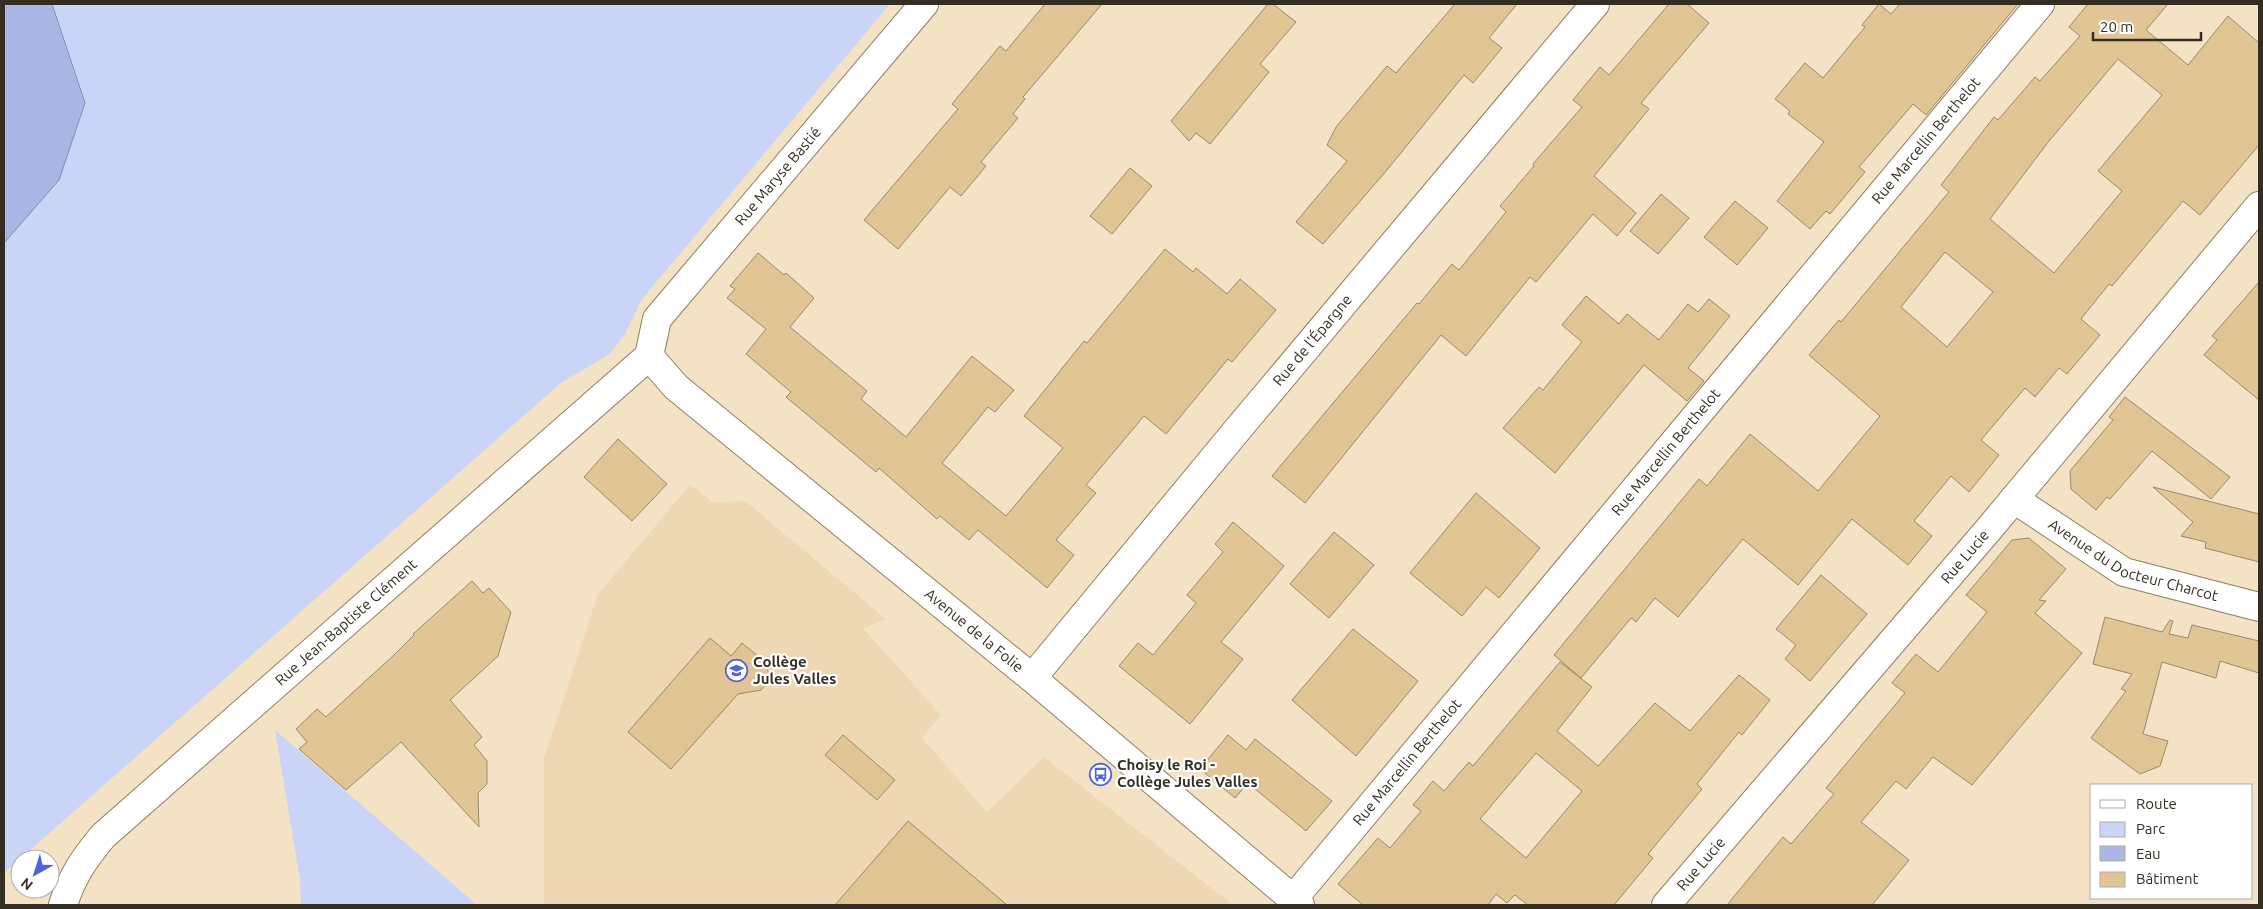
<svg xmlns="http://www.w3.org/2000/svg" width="2263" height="909" font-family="Ubuntu,sans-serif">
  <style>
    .built { fill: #eed8b3 }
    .green { fill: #cad4f7 }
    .water { fill: #a9b6e6; stroke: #868dab }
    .building { fill: #e1c595; stroke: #99896d; fill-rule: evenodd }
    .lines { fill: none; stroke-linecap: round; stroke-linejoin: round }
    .street-casing { stroke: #8e7e62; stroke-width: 30 }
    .street { stroke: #fff; stroke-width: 28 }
    .labels { text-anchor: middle; stroke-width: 4.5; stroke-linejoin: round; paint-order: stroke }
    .street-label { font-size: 15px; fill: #342d22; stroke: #fff }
    .poi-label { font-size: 15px; font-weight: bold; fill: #342d22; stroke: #fff; text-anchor: start }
  </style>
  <rect width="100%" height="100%" fill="#f4e2c4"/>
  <polygon class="built" points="690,485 714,503 745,501 886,619 863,628 941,715 922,738 987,812 1044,757 1233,905 544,905 544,758 598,594"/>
  <g class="green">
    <polygon points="4,4 890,4 642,299 625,334 610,354 562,382 4,873"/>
    <polygon points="275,730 477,905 301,905 300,879"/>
  </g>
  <polygon class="water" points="4,4 52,4 85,103 59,180 4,243"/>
  <g class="building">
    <polygon points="1045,4 1102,4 1023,97 1025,99 1013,114 1018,118 981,162 986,166 961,196 950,187 898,249 864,220 958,109 952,104 1000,46 1006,51"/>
    <polygon points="1268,4 1273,4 1296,22 1260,64 1269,72 1210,144 1196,133 1189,141 1171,121"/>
    <polygon points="1455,4 1517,4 1489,38 1502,48 1473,83 1464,75 1387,170 1323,244 1296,222 1347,161 1327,145 1336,127 1387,66 1396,73"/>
    <polygon points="1669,4 1687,4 1709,23 1641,103 1649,109 1594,176 1636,213 1617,236 1593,214 1536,282 1530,277 1466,356 1441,335 1305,503 1272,476 1417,303 1419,304 1452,264 1459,270 1506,212 1500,206 1534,166 1533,164 1582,107 1573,100 1600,67 1609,75"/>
    <polygon points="1879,4 1891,14 1900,4 2018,4 1926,115 1913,104 1859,167 1865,172 1830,214 1826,211 1810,229 1777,201 1824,142 1788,114 1790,111 1775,99 1805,63 1823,78 1865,27 1862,25"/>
    <path d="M 2088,4 L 2168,4 L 2146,30 L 2188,65 L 2228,16 L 2259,43 L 2259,145 L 2200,215 L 2183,201 L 2112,286 L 2109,284 L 2081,319 L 2100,335 L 2067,374 L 2059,368 L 2035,397 L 2025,388 L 1981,440 L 1999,455 L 1969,492 L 1951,476 L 1914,521 L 1932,536 L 1908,565 L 1852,519 L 1798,585 L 1743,539 L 1678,617 L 1655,598 L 1636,622 L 1631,618 L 1581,678 L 1554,655 L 1699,479 L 1707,486 L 1750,434 L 1818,491 L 1880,416 L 1809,355 L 1839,320 L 1841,322 L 1949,192 L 1941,185 L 1994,117 L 1998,120 L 2035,77 L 2040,81 L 2080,36 L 2069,27 ZM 2118,59 L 2162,95 L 2098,171 L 2122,191 L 2054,273 L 1990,219 L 2049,141 ZM 1945,252 L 1993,292 L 1947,347 L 1901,307 Z"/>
    <polygon points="1130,168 1152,186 1112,234 1090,216"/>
    <polygon points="1661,194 1689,218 1658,254 1630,231"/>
    <polygon points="1735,201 1768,228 1737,265 1704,237"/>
    <polygon points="1165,249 1193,272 1196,268 1227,294 1240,279 1276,310 1232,362 1228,359 1166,434 1144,416 1086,485 1096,493 1056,540 1074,555 1047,588 978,530 969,540 940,516 937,519 879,468 876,472 786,397 791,392 746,354 766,329 727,298 735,289 730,286 758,253 784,275 786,273 814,298 790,327 867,391 861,399 906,437 972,356 1014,390 995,412 988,407 942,463 1006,516 1063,448 1024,416 1084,341 1087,343"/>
    <polygon points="2259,282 2259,400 2204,355 2217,340 2212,336"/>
    <polygon points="1586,296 1619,324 1627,314 1659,340 1688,304 1698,312 1709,299 1730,316 1688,368 1704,381 1687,401 1644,365 1555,473 1503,428 1539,387 1543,390 1582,342 1562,325"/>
    <polygon points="2125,397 2230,477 2211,499 2152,451 2110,499 2107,497 2096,510 2071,489 2070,471 2113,420 2109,417"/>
    <polygon points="618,439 667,484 632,521 584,477"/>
    <polygon points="2153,487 2259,514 2259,562 2205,548 2206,542 2181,536 2193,522"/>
    <polygon points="1476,493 1540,548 1499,598 1486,587 1462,616 1410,573"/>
    <polygon points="1233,522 1284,566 1221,642 1243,659 1190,724 1119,666 1138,643 1153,655 1196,603 1187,595 1223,552 1215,544"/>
    <polygon points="1334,532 1374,565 1329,618 1290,584"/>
    <polygon points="2029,538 2066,569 2039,600 2046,601 2035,613 2082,653 1972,785 1933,757 1906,789 1896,781 1861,822 1909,860 1872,905 1727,905 1783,837 1791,844 1834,794 1826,788 1905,693 1892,683 1916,654 1938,672 1987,612 1966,595 2012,540"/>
    <polygon points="1821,575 1867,614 1810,681 1785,659 1796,645 1776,629"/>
    <polygon points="472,581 483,593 489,588 511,612 498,656 450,700 482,737 474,745 487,761 487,784 478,793 479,827 401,742 346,790 299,749 307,742 296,729 317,709 326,717 394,655 414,635 413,634"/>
    <polygon points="2105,617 2162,632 2170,620 2173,621 2169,634 2188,638 2192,625 2259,641 2259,673 2220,661 2216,678 2162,662 2143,734 2168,741 2160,766 2140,774 2091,738 2126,691 2121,689 2132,674 2093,664"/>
    <polygon points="1353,629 1418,681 1356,756 1292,700"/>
    <polygon points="710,638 731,656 742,643 766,663 770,679 761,690 738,694 671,769 628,732"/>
    <path d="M 1560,662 L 1592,687 L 1557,731 L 1598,766 L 1655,703 L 1690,731 L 1739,675 L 1770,700 L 1742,735 L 1739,732 L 1697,784 L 1702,789 L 1648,854 L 1653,858 L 1614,905 L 1528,905 L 1515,895 L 1507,903 L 1496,894 L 1488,905 L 1363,905 L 1338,884 L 1378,838 L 1390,848 L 1421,811 L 1413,805 L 1433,781 L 1444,791 L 1469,762 L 1473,766 ZM 1536,753 L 1582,791 L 1526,858 L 1480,819 Z"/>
    <polygon points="843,735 895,780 877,800 825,755"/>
    <polygon points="1228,735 1246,750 1255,739 1332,801 1306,831 1248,783 1235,798 1200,769"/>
    <polygon points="908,821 1007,905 835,905"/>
  </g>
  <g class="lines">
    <defs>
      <g id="street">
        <path id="s1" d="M 649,356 L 676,387 L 1032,678 L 1300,905"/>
        <path id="s2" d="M 649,356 L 657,319 L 924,4"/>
        <path id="s3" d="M 2014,499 L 2124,572 L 2259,607"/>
        <path id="s4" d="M 1032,678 L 1238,429 L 1595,4"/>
        <path id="s5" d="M 1293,899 L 2040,4"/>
        <path id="s6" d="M 63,905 C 72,876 84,859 103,836 L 649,356"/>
        <path id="s7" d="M 1666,905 L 1989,529 L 2259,206"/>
      </g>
    </defs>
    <use href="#street" class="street-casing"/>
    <use href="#street" class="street"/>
  </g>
  <defs>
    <symbol id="school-ring" viewBox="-11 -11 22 22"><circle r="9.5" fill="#fff" stroke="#5262d8" stroke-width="1.5"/><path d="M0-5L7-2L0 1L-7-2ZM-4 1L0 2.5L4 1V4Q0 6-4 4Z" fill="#5262d8"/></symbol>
    <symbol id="bus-ring" viewBox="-11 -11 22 22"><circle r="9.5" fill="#fff" stroke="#5262d8" stroke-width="1.5"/><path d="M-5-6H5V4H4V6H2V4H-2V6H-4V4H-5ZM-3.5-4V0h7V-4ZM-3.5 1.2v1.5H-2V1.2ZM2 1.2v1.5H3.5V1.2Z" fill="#5262d8"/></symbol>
  </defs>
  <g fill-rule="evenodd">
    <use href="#school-ring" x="724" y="658" width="25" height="25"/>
    <use href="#bus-ring" x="1088" y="762" width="25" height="25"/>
  </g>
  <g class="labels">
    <g class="street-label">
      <text dy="5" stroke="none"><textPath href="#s5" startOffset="988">Rue Marcellin Berthelot</textPath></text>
      <text dy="5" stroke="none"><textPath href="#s2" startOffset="225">Rue Maryse Bastié</textPath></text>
      <text dy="5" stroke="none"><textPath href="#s4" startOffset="439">Rue de l'Épargne</textPath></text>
      <text dy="5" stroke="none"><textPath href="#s5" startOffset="582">Rue Marcellin Berthelot</textPath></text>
      <text dy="5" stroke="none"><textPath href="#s7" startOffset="459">Rue Lucie</textPath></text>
      <text dy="5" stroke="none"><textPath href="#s3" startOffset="136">Avenue du Docteur Charcot</textPath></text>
      <text dy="5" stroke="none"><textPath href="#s6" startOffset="404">Rue Jean-Baptiste Clément</textPath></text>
      <text dy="5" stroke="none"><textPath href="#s1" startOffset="426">Avenue de la Folie</textPath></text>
      <text dy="5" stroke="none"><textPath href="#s5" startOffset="178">Rue Marcellin Berthelot</textPath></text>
      <text dy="5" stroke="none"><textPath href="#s7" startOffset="54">Rue Lucie</textPath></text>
    </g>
    <g class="poi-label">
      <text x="753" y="667">Collège<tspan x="753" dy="17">Jules Valles</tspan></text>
      <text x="1117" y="770">Choisy le Roi -<tspan x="1117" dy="17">Collège Jules Valles</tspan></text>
    </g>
  </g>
  <rect width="2263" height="909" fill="none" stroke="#342d22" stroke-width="10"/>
  <rect x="2090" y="784" width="162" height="115" fill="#ffffff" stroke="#aeaba7"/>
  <rect x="2100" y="800" width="25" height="8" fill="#ffffff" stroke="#aeaba7"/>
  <text x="2136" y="809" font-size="15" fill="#342d22">Route</text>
  <rect x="2100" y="822" width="25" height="15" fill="#cad4f7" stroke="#aeaba7"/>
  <text x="2136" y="834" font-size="15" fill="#342d22">Parc</text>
  <rect x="2100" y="846" width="25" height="15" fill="#a9b6e6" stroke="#aeaba7"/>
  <text x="2136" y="859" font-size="15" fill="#342d22">Eau</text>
  <rect x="2100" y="872" width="25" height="15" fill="#e1c595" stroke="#aeaba7"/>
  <text x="2136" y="884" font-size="15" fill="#342d22">Bâtiment</text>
  <g transform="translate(35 874) rotate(219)"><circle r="24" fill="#ffffff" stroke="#aeaba7"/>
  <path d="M0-4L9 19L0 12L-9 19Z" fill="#5262d8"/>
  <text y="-8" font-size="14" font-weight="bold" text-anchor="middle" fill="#342d22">N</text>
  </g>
  <path d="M2093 32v8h108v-8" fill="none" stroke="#342d22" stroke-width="2.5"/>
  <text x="2100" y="32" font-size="15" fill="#342d22" stroke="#ffffff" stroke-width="4" paint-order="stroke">20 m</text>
</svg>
